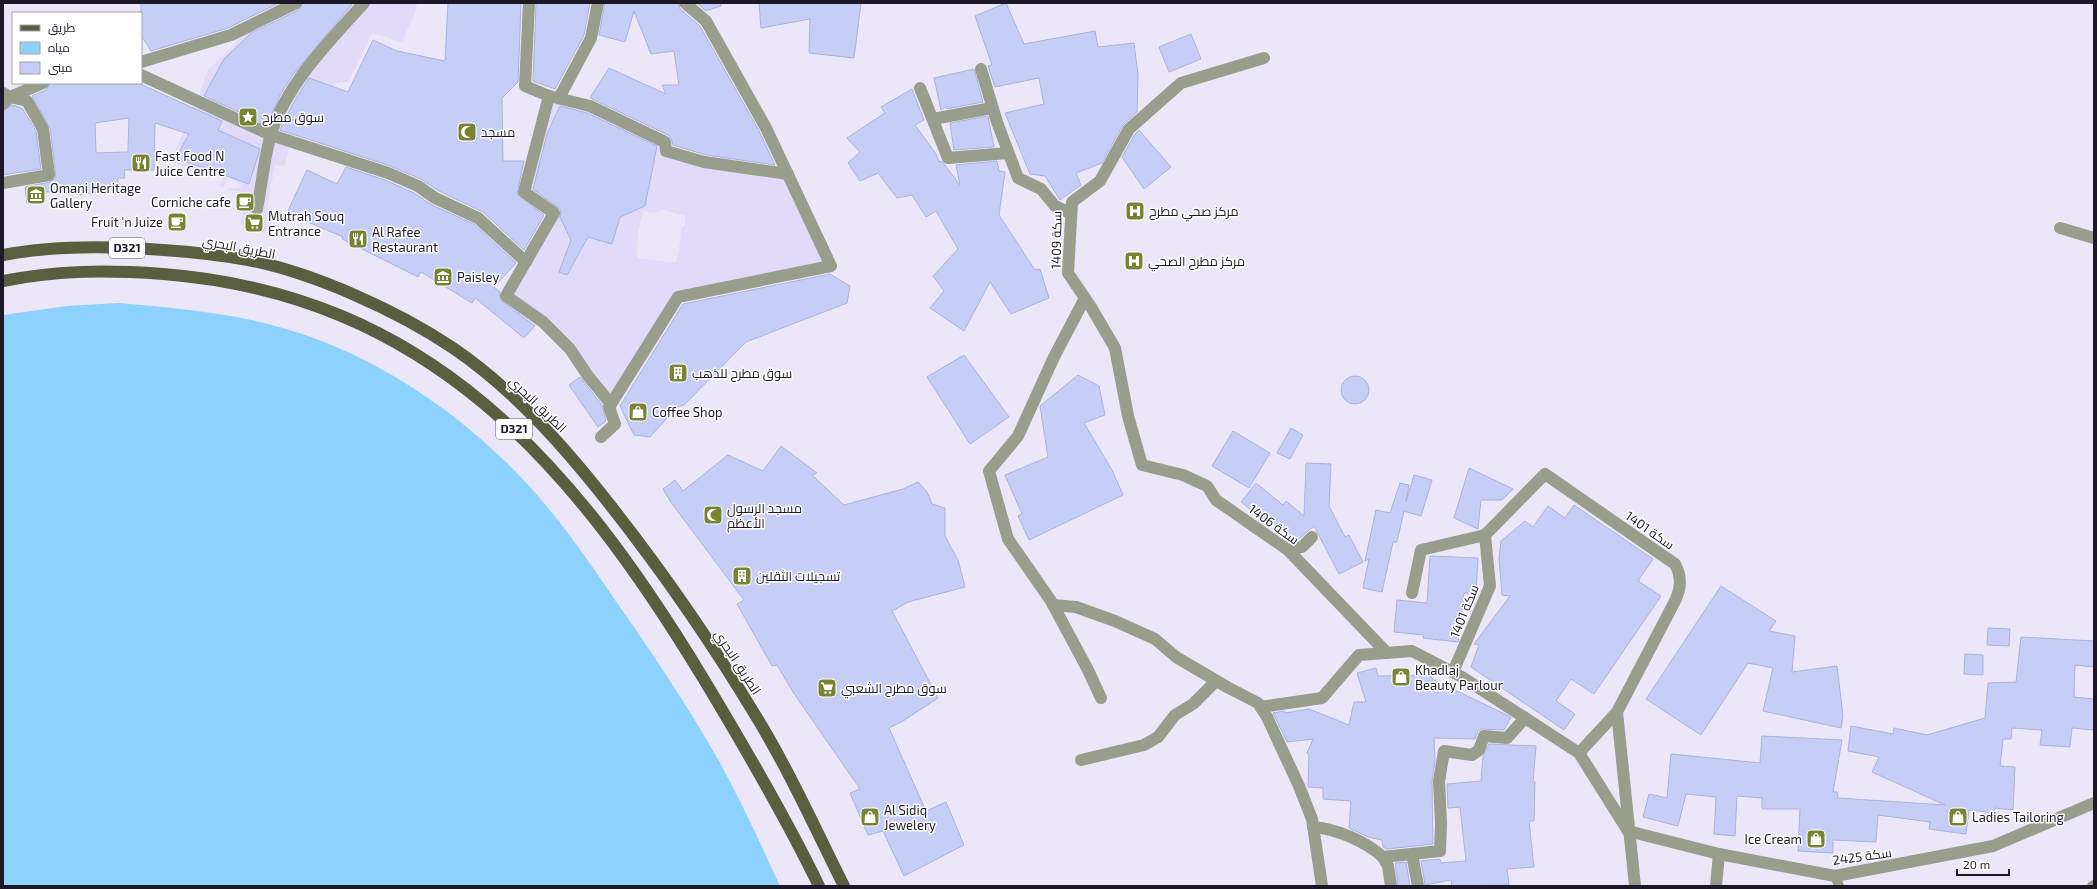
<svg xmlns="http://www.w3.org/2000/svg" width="2097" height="889" font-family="'Exo 2',Cairo,sans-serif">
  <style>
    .built { fill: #e1daf8; fill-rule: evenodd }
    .water { fill: #8dd2fd }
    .building { fill: #c6cef7; stroke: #abb2db; fill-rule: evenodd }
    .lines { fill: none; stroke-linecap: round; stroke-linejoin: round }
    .lane { stroke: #999d8b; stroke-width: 10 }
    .street { stroke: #999d8b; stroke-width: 12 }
    .primary { stroke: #585e3e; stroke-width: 12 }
    .labels { text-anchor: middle; stroke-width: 3; stroke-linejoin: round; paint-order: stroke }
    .shield { fill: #fff; stroke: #615d68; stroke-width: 1 }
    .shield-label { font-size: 12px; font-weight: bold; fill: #1d1827 }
    .poi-label { font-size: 13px; fill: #1d1827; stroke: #fff; text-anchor: start }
    .street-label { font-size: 13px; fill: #1d1827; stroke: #fff }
  </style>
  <rect width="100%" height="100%" fill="#ebe7f9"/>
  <g class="built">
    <polygon points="302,3 417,3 416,10 402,42 372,33 348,82 333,83 330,105 294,124 285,166 275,165 266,212 270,216 266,233 241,224 244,210 237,196 240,191 227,190 229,188 231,189 241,188 241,185 228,177 223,188 220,186 225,175 223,174 221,177 220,174 202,161 197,172 170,161 193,113 208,70 245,34"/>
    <path d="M 559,98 L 665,142 L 666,151 L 789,176 L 825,264 L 678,297 L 611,404 L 570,349 L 506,296 L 554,213 L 524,192 L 551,114 L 549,111 L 552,103 ZM 664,210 L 685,216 L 685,225 L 681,228 L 680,243 L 676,263 L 637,258 L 638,233 L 643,211 L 651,213 Z"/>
  </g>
  <path class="water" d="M 118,303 C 191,309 265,316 334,346 C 398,373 458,415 508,464 C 548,503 582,551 613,597 C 651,651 688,706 720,763 C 742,803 761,845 780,886 L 3,886 L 3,315 L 67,306 Z"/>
  <g class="building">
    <polygon points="141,3 279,3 228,28 151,51 141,35"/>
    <polygon points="303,3 353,3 292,76 280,95 267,125 204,96 224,59 251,33 299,10"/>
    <polygon points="448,3 521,3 518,82 502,98 503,161 524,161 517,194 544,215 524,250 483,212 439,191 421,179 390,166 280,130 294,102 309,78 348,92 373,40 397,51 445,61"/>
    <polygon points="536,3 590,3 584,35 555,89 533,81"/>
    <polygon points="605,3 678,3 680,9 700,26 759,131 775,165 706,155 673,145 671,138 668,135 590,98 609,68 666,94 662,85 679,85 674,51 651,54 634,11 625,42 599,35"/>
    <polygon points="697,3 721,3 721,6 706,11"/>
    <polygon points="759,3 861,3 854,58 809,53 810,19 761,28"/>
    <polygon points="1006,3 1024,44 1095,31 1098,47 1134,43 1138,75 1137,112 1123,125 1102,163 1076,173 1081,185 1060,200 1045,176 1030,174 1005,113 1044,104 1039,78 995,87 988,66 992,65 975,16"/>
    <polygon points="1191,34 1201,59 1169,72 1159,47"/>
    <polygon points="974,69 983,102 947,109 947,106 941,110 934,78"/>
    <path d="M 50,83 L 138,83 L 222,121 L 218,130 L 260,149 L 249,184 L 176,158 L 189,134 L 155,123 L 154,170 L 124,170 L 125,178 L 118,178 L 118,189 L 98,190 L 98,192 L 80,195 L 79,191 L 44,192 L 45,201 L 27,203 L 25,187 L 50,182 L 56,177 L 50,128 L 32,96 L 46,90 ZM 129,118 L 128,152 L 96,153 L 95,123 Z"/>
    <polygon points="912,89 924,120 915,125 936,154 939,162 941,161 944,164 960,185 956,165 997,161 999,171 1005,172 999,215 1035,270 1040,269 1049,298 1011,314 990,282 964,331 930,308 944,291 933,276 958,249 936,211 926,217 912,195 897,198 878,173 860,181 848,163 860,152 847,138 885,113 881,107"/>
    <polygon points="12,105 22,108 36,131 41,169 3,175 3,111"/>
    <polygon points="560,106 587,113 657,146 645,206 620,217 612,244 588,237 567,275 559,272 571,240 560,217 561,210 533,189 547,134"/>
    <polygon points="988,116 994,147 954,150 950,123"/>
    <polygon points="1139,130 1171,167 1144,189 1122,157 1135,134"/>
    <polygon points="346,167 385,180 414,193 432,205 474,224 516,263 494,287 500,292 500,300 535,326 524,338 475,298 472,303 421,272 418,277 342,239 343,237 287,213 307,170 337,184"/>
    <polygon points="830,274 850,286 847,303 746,342 684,405 677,407 650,437 634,435 620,406 683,304"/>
    <polygon points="964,355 1009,417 970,444 927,377"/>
    <polygon points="1078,375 1099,386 1105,415 1084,423 1112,470 1123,495 1029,540 1018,516 1022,514 1005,475 1048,457 1040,406"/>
    <circle cx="1355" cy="390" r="14"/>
    <polygon points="580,377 602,405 606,421 598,427 569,385"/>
    <polygon points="1291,428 1303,435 1290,459 1277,453"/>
    <polygon points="1233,431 1270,453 1249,488 1212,466"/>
    <polygon points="781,446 817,473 812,475 844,505 903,489 918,482 927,492 932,504 945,508 945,536 958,560 965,587 908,602 892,611 938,698 903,721 889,728 926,811 946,802 964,845 904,876 883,831 868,835 850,793 860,789 793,692 777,665 772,666 737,604 744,600 670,501 663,489 675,480 683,491 728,455 763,471"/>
    <polygon points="1306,463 1331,464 1329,506 1345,537 1349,535 1363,562 1339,574 1314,526 1296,541 1266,516 1263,519 1241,502 1256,483 1283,505 1286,501 1304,516"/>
    <polygon points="1469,468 1513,489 1502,500 1481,500 1478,529 1454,518"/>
    <polygon points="1414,475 1432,480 1421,516 1404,511 1397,542 1393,542 1382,592 1363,588 1369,559 1365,561 1376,510 1390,513 1400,483 1409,485 1406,502"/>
    <polygon points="1574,505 1653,559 1638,581 1661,596 1594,694 1571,679 1556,701 1575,714 1564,730 1471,667 1479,645 1474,644 1510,596 1502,595 1499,559 1501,541 1525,521 1533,527 1548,506 1565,518"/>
    <polygon points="1430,556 1478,558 1476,594 1464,593 1458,642 1423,638 1424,635 1394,632 1397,600 1427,603"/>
    <polygon points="1721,586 1776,621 1769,631 1795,636 1792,672 1837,666 1843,716 1841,728 1763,711 1773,668 1748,663 1701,735 1646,699"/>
    <polygon points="1988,628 2010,629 2009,646 1987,645"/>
    <polygon points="2021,637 2094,641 2094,667 2075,665 2074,697 2094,699 2094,730 2072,728 2070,747 2040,745 2042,730 2012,728 2011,739 2003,739 2000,766 2015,767 2013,810 1995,808 1994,813 1969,810 1966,834 1929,829 1930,822 1878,815 1876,842 1833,840 1833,853 1798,851 1800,809 1762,809 1762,798 1737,796 1735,836 1714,834 1716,797 1686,794 1678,826 1643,817 1649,794 1667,798 1671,754 1760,763 1762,736 1842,740 1833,792 1837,792 1838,798 1945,805 1872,772 1879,757 1848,751 1851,726 1893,734 1894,728 1927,735 1985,718 1988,683 2016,682"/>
    <polygon points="1965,654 1983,655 1983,675 1964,674"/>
    <polygon points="1376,668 1378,676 1432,675 1432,679 1511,717 1504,730 1482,729 1478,731 1475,739 1434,738 1435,761 1432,781 1433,844 1387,849 1383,847 1382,840 1368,837 1349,828 1351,801 1323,799 1323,788 1308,787 1309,754 1307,753 1313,739 1287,742 1273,713 1284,711 1285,713 1309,709 1349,725 1354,702 1366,702 1357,673"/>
    <polygon points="1489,744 1536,746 1533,782 1535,782 1534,821 1529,821 1534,867 1507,869 1509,885 1452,886 1451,880 1425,885 1421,861 1440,859 1441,863 1466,861 1460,807 1448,808 1447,784 1481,781 1483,756"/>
    <polygon points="1406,862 1410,886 1398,886 1395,863"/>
  </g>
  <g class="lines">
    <g class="lane">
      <polyline points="1835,876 1839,886"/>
      <polyline points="2092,886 2094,885"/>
    </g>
    <g class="street">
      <polyline points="529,3 525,86 549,96 524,192 554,213 506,296 543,322 570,349 588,376 611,404 678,297 831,266 766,128 706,21 685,3"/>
      <polyline points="1264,58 1181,83 1129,129 1100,181 1072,202 1068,273 1091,307 1115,348 1128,416 1142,465 1183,475 1207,486 1216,500 1288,550 1387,653"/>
      <polyline points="141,62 231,35 296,3"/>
      <polyline points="981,69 997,122 1018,178 1041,189 1055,206 1070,213"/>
      <polyline points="141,75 271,135 388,173 418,186 435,198 478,218 526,262"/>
      <polyline points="920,88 948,158 1008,153"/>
      <polyline points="3,93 10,97 27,101 43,129 49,175 3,183"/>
      <polyline points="549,96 590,106 665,142 666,151 704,162 788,174"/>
      <polyline points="559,98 591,38 598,3"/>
      <polyline points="3,104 10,97 43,83"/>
      <polyline points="933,119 992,108"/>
      <path d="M 257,209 C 262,184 264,158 271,134 C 286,85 330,40 364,3"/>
      <polyline points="2060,228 2094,238"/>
      <polyline points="1085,298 1054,357 1018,436 989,471 1008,539 1051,601 1088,670 1101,698"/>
      <polyline points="601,437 615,424 609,407 611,404"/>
      <path d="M 1485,535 L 1545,474 L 1675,564 C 1682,577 1681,588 1675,601 L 1617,712 L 1579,753"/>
      <polyline points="1288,550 1302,547 1312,537"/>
      <polyline points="1412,593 1421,550 1485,535"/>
      <polyline points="1053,605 1076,607 1115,621 1155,639 1176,657 1227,687 1258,703 1267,717 1299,786 1312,819 1322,886"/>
      <polyline points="1453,672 1490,586 1485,535"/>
      <polyline points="1261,707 1322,698 1359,655 1412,651 1462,677 1579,753 1628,831"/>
      <polyline points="1617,712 1635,886"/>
      <polyline points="1081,760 1144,745 1158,737 1175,715 1193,704 1216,681"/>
      <path d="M 1313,827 C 1337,829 1365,841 1383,857 L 1440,851 L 1441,824 L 1439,781 L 1444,751 L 1472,755 L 1479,750 L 1484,736 L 1507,738 L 1525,718"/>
      <polyline points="1628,831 1719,854 1835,876 1993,846 2094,803"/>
      <polyline points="1412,854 1418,886"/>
      <polyline points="1383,857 1388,866 1391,886"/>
      <polyline points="1716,886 1719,854"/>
    </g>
    <g class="primary">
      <path d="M 3,255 C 55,245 110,246 163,250 C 192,252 220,255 248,260 C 314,273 398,311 453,348 C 513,389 562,444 607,501 C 660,568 710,640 754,713 C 788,768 815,828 844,886"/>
      <path d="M 3,281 C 59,270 106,270 163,274 C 429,295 573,464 703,678 C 744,746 784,814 819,886"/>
    </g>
  </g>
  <defs>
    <symbol id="sight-square" viewBox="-11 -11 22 22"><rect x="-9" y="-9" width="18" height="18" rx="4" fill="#788432" stroke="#fff"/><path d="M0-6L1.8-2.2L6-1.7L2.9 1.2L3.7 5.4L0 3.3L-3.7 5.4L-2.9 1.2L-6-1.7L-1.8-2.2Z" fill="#fff"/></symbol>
    <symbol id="mosque-square" viewBox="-11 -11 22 22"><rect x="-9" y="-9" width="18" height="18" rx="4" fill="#788432" stroke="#fff"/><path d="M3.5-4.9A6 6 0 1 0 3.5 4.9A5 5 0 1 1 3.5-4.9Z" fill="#fff"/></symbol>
    <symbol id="restaurant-square" viewBox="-11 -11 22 22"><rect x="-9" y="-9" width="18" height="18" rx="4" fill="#788432" stroke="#fff"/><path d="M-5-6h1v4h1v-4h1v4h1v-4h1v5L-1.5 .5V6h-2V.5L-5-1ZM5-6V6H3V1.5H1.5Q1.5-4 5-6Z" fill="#fff"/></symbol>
    <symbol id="museum-square" viewBox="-11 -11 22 22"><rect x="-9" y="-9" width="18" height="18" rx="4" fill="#788432" stroke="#fff"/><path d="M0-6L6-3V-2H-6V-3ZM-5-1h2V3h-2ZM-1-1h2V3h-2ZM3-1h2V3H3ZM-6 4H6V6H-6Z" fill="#fff"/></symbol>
    <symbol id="cafe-square" viewBox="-11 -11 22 22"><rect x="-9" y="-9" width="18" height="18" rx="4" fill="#788432" stroke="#fff"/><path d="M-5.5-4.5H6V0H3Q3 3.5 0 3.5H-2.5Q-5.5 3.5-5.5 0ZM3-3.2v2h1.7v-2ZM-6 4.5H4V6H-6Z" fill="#fff"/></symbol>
    <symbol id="hospital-square" viewBox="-11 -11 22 22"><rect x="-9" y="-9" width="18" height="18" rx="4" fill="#788432" stroke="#fff"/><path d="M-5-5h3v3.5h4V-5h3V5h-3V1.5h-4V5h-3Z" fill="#fff"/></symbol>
    <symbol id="supermarket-square" viewBox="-11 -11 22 22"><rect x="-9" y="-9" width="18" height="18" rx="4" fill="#788432" stroke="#fff"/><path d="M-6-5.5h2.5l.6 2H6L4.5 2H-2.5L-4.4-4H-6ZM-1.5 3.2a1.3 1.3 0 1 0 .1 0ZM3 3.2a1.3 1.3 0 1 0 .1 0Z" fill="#fff"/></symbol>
    <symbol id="building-square" viewBox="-11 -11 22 22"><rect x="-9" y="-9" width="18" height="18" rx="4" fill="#788432" stroke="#fff"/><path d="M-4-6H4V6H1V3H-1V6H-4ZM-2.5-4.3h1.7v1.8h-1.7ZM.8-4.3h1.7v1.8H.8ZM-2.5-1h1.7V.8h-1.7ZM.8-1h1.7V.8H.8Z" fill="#fff"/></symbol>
    <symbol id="shop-square" viewBox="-11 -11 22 22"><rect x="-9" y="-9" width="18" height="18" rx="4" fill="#788432" stroke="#fff"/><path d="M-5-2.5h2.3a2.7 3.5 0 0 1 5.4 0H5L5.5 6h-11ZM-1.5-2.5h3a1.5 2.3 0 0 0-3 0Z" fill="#fff"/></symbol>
  </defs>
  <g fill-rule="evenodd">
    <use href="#sight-square" x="237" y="106" width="22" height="22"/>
    <use href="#mosque-square" x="456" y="121" width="22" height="22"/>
    <use href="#restaurant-square" x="130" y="152" width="22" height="22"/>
    <use href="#museum-square" x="25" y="184" width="22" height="22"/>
    <use href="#cafe-square" x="234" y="191" width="22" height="22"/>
    <use href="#hospital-square" x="1124" y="200" width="22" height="22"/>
    <use href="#cafe-square" x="166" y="211" width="22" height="22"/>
    <use href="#supermarket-square" x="243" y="212" width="22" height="22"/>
    <use href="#restaurant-square" x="347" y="228" width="22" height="22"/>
    <use href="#hospital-square" x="1123" y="250" width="22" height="22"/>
    <use href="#museum-square" x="432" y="266" width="22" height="22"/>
    <use href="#building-square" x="667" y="362" width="22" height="22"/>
    <use href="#shop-square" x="627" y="401" width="22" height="22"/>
    <use href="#mosque-square" x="702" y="504" width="22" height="22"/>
    <use href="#building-square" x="731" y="565" width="22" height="22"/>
    <use href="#shop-square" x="1390" y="666" width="22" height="22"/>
    <use href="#supermarket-square" x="816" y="677" width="22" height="22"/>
    <use href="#shop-square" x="859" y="806" width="22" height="22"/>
    <use href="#shop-square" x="1947" y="806" width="22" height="22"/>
    <use href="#shop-square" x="1805" y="828" width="22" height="22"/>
  </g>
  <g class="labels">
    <g class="shield">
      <rect x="109" y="238" width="36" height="20" rx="3"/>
      <rect x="496" y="419" width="36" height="20" rx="3"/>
    </g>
    <g class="shield-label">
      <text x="127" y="252">D321</text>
      <text x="514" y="433">D321</text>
    </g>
    <g class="poi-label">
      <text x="262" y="122">سوق مطرح</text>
      <text x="481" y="137">مسجد</text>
      <text x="155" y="161">Fast Food N<tspan x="155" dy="15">Juice Centre</tspan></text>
      <text x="50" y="193">Omani Heritage<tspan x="50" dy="15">Gallery</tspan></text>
      <text x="231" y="207" text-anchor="end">Corniche cafe</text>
      <text x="1149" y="216">مركز صحي مطرح</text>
      <text x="268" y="221">Mutrah Souq<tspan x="268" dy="15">Entrance</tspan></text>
      <text x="163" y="227" text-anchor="end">Fruit 'n Juize</text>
      <text x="372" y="237">Al Rafee<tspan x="372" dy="15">Restaurant</tspan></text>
      <text x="1148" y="266">مركز مطرح الصحي</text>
      <text x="457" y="282">Paisley</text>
      <text x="692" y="378">سوق مطرح للذهب</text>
      <text x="652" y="417">Coffee Shop</text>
      <text x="727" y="513">مسجد الرسول<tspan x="727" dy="15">الأعظم</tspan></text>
      <text x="756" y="581">تسجيلات الثقلين</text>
      <text x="1415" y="675">Khadlaj<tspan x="1415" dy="15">Beauty Parlour</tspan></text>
      <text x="841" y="693">سوق مطرح الشعبي</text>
      <text x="884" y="815">Al Sidiq<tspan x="884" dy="15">Jewelery</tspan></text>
      <text x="1972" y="822">Ladies Tailoring</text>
      <text x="1802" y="844" text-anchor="end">Ice Cream</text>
    </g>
    <g class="street-label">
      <text transform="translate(1056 240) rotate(-89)" y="5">1409 سكة</text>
      <text transform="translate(239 247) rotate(11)" y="5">الطريق البحري</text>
      <text transform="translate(538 404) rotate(44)" y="5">الطريق البحري</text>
      <text transform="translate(1274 524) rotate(36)" y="5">1406 سكة</text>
      <text transform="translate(1650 530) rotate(35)" y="5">1401 سكة</text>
      <text transform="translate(1464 611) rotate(-68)" y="5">سكة 1401</text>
      <text transform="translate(738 662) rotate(57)" y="5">الطريق البحري</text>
      <text transform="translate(1862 856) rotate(-8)" y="5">سكة 2425</text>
    </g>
  </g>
  <rect width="2097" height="889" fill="none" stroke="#1d1827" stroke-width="8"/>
  <rect x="12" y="12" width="130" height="72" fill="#ffffff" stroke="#a5a3a9"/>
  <rect x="20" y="25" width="20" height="6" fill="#585e3e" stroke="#a5a3a9"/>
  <text x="48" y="32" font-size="12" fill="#1d1827">طريق</text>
  <rect x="20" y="42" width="20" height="12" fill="#8dd2fd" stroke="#a5a3a9"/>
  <text x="48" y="52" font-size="12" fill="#1d1827">مياه</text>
  <rect x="20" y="62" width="20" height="12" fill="#c6cef7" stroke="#a5a3a9"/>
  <text x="48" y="72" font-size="12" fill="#1d1827">مبنى</text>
  <path d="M1957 869v6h52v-6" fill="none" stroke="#1d1827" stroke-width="2"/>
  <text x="1963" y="869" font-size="12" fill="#1d1827" stroke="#ffffff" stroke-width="3" paint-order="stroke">20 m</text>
</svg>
